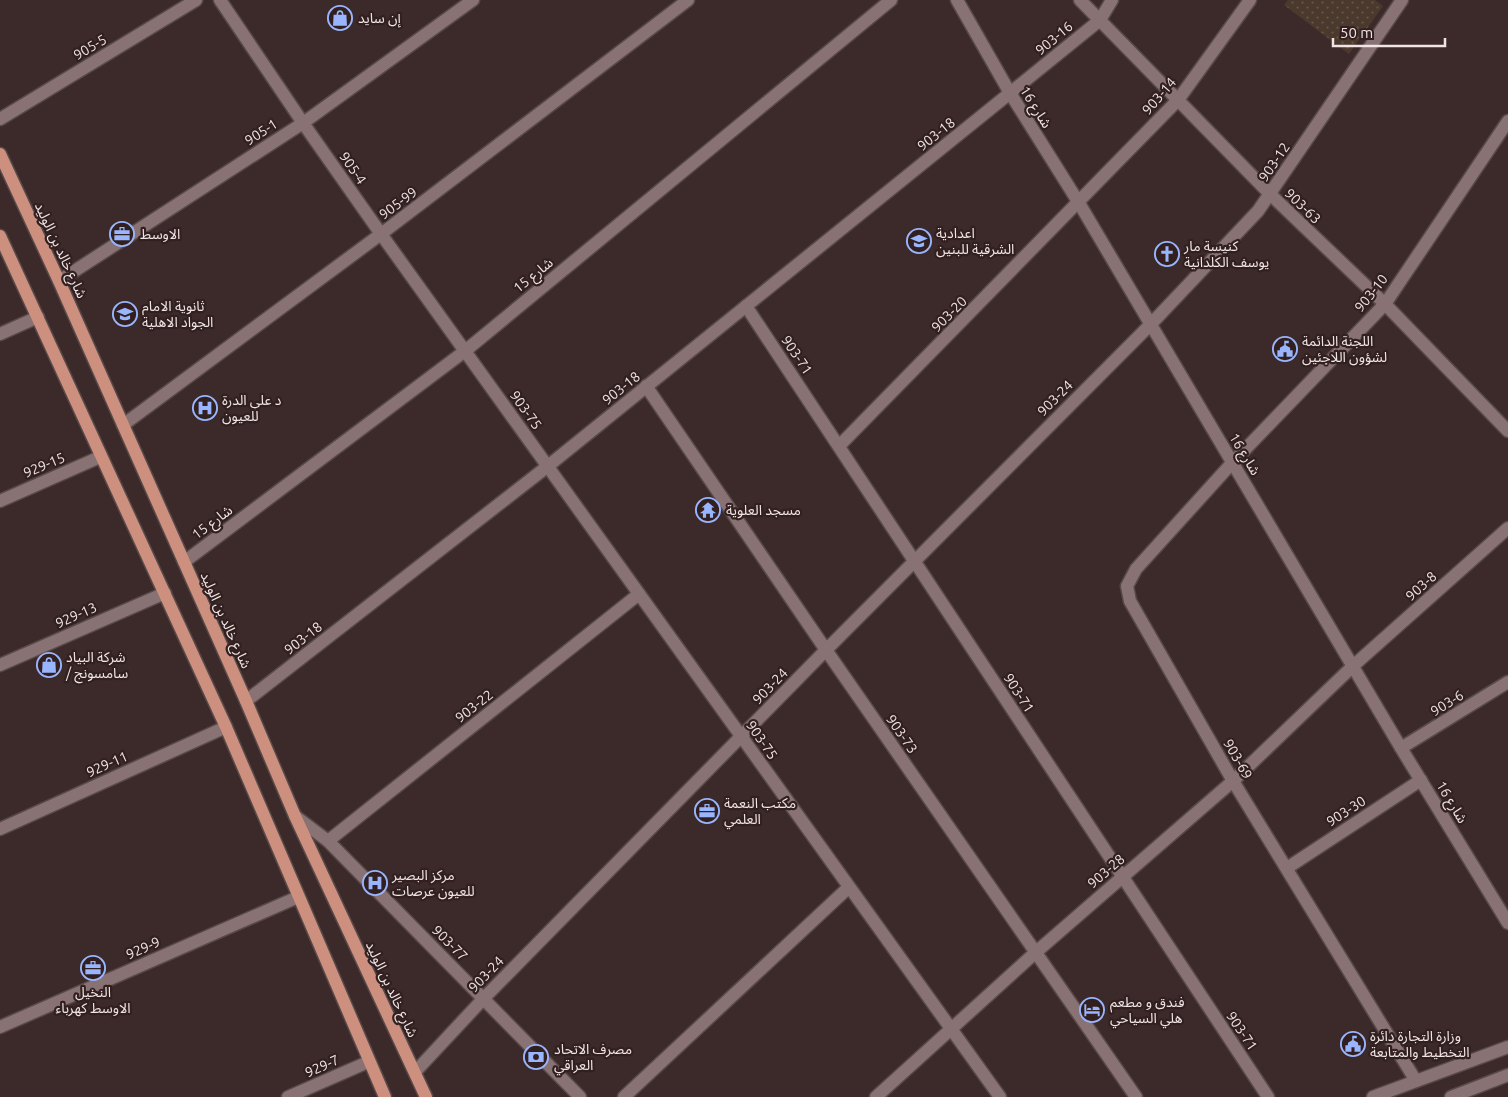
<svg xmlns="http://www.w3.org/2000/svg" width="1508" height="1097" font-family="Ubuntu,'Noto Sans Arabic',sans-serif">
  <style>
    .park { fill: url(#park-dots) }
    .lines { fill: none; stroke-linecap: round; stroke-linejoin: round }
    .minor-casing { stroke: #584949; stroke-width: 15 }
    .major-casing { stroke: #584949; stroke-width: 15 }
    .minor { stroke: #897273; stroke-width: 12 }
    .major { stroke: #cd8f7e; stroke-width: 12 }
    .labels { text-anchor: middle; stroke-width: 4.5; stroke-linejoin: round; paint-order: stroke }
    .poi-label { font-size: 14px; fill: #f0e4e4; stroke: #322020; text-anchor: start }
    .street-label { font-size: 14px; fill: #f0e4e4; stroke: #322020 }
  </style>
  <defs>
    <pattern id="park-dots" width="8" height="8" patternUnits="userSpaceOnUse" patternTransform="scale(1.25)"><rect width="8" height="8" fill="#4a392c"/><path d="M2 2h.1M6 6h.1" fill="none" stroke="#64564a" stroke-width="1.8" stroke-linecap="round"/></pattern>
  </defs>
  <rect width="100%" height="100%" fill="#3c2a2a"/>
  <polygon class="park" points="1288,0 1375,0 1383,6 1349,54 1284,5"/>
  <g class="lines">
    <defs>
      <g id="minor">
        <polyline points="220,0 303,123 381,234 1000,1097"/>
        <polyline points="957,0 1010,93 1079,203 1401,748 1508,923"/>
        <polyline points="1080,0 1270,194 1385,304 1508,431"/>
        <polyline points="0,119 196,0"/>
        <polyline points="59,281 303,123 473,0"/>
        <polyline points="746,306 1268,1097"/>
        <polyline points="0,334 38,317"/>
        <polyline points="646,386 826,650 1136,1097"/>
        <polyline points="123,425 381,234 688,0"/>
        <polyline points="839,446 1178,100 1250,0"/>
        <polyline points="0,501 100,457"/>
        <polyline points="184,562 465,351 891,0"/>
        <polyline points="0,665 165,593"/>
        <polyline points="246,701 548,466 1010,93 1100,20 1112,0"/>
        <polyline points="1401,748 1508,682"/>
        <polyline points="295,816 328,841 580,1097"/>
        <polyline points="0,829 226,727"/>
        <polyline points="328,841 639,594"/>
        <polyline points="1287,868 1421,780"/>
        <polyline points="0,1027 298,897"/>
        <polyline points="415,1072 484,998 826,650 1151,324 1258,211 1402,0"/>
        <polyline points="1416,1081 1233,781 1130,601 1127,586 1136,569 1232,463 1385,304 1508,121"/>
        <polyline points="288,1097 368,1062"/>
        <polyline points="624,1097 848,888"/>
        <polyline points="876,1097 1035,953 1233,781 1353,666 1508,528"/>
        <polyline points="1373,1097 1508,1047"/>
        <polyline points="1451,1097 1508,1075"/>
      </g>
      <g id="major">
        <polyline points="0,154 59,281 246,701 295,816 426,1097"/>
        <polyline points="0,236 226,727 385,1097"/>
      </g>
    </defs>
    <use href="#minor" class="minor-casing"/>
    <use href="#major" class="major-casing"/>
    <use href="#minor" class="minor"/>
    <use href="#major" class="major"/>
  </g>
  <defs>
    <symbol id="shop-ring" viewBox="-11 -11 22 22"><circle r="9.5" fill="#322020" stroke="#99b5fd" stroke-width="1.5"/><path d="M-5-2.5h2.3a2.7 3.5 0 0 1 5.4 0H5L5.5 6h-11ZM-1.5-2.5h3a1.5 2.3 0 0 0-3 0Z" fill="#99b5fd"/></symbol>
    <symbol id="office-ring" viewBox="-11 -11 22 22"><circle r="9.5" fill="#322020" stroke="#99b5fd" stroke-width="1.5"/><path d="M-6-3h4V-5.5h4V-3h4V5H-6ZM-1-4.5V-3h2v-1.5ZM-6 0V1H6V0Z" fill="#99b5fd"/></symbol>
    <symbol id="school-ring" viewBox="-11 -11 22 22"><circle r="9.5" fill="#322020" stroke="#99b5fd" stroke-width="1.5"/><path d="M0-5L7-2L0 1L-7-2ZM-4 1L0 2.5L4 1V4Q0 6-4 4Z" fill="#99b5fd"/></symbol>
    <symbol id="church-ring" viewBox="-11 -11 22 22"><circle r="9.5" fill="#322020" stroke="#99b5fd" stroke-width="1.5"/><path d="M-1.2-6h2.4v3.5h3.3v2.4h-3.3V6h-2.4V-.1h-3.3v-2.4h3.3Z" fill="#99b5fd"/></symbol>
    <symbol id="civic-ring" viewBox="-11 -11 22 22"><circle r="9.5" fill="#322020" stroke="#99b5fd" stroke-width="1.5"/><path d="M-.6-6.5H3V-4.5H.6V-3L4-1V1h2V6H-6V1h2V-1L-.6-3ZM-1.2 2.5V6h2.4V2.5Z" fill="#99b5fd"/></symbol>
    <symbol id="hospital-ring" viewBox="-11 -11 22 22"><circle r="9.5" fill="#322020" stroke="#99b5fd" stroke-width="1.5"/><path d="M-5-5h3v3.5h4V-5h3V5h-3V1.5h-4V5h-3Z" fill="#99b5fd"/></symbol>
    <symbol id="temple-ring" viewBox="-11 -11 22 22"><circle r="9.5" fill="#322020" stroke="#99b5fd" stroke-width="1.5"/><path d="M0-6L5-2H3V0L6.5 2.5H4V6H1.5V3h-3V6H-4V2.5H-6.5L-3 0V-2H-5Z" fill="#99b5fd"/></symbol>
    <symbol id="hotel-ring" viewBox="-11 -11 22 22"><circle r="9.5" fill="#322020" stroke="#99b5fd" stroke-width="1.5"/><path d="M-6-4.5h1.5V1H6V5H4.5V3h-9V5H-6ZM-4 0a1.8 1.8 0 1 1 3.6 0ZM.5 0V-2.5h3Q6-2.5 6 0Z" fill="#99b5fd"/></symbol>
    <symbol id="bank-ring" viewBox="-11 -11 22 22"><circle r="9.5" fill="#322020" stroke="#99b5fd" stroke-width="1.5"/><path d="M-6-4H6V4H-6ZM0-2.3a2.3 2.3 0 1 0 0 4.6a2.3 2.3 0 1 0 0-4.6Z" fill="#99b5fd"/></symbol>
  </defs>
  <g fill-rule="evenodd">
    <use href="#shop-ring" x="326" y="4" width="28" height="28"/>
    <use href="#office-ring" x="108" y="220" width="28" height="28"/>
    <use href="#school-ring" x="905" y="227" width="28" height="28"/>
    <use href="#church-ring" x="1153" y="240" width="28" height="28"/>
    <use href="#school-ring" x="111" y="300" width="28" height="28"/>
    <use href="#civic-ring" x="1271" y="335" width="28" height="28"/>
    <use href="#hospital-ring" x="191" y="394" width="28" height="28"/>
    <use href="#temple-ring" x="694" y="496" width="28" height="28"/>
    <use href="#shop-ring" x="35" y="651" width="28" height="28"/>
    <use href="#office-ring" x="693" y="797" width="28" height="28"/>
    <use href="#hospital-ring" x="361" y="869" width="28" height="28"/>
    <use href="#office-ring" x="79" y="954" width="28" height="28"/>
    <use href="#hotel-ring" x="1078" y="996" width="28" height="28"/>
    <use href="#civic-ring" x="1339" y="1030" width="28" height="28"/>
    <use href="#bank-ring" x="522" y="1043" width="28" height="28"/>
  </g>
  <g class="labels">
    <g class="poi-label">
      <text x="358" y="23">إن سايد</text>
      <text x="936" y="238">اعدادية<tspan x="936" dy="16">الشرقية للبنين</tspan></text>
      <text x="140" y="239">الاوسط</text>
      <text x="1184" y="251">كنيسة مار<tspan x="1184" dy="16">يوسف الكلدانية</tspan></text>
      <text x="142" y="311">ثانوية الامام<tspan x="142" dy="16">الجواد الاهلية</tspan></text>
      <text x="1302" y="346">اللجنة الدائمة<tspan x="1302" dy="16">لشؤون اللاجئين</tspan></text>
      <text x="222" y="405">د علي الدرة<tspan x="222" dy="16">للعيون</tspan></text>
      <text x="726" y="515">مسجد العلوية</text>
      <text x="66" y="662">شركة البياد<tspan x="66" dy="16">/ سامسونج</tspan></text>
      <text x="724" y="808">مكتب النعمة<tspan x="724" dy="16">العلمي</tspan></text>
      <text x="392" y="880">مركز البصير<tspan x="392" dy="16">للعيون عرصات</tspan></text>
      <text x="93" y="997" text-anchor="middle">النخيل<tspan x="93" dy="16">الاوسط كهرباء</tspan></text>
      <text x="1110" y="1007">فندق و مطعم<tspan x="1110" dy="16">هلي السياحي</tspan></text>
      <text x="1370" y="1041">وزارة التجارة دائرة<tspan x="1370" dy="16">التخطيط والمتابعة</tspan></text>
      <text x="554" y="1054">مصرف الاتحاد<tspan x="554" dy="16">العراقي</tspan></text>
    </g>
    <g class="street-label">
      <text transform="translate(1054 38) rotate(-40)" y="5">903-16</text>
      <text transform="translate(90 47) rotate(-31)" y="5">905-5</text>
      <text transform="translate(1159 96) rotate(-49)" y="5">903-14</text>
      <text transform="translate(1036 107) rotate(58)" y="5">شارع 16</text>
      <text transform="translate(261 132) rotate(-33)" y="5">905-1</text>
      <text transform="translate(936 134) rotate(-39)" y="5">903-18</text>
      <text transform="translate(1274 162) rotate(-56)" y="5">903-12</text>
      <text transform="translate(353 168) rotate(55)" y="5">905-4</text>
      <text transform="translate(398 203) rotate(-37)" y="5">905-99</text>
      <text transform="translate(1303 206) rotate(44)" y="5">903-63</text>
      <text transform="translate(61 250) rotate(65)" y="5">شارع خالد بن الوليد</text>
      <text transform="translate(533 275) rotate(-39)" y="5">شارع 15</text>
      <text transform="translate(1371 293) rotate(-51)" y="5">903-10</text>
      <text transform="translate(949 314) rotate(-45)" y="5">903-20</text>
      <text transform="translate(797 355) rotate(56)" y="5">903-71</text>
      <text transform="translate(621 388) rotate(-39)" y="5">903-18</text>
      <text transform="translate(1055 398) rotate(-45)" y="5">903-24</text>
      <text transform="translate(526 410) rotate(54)" y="5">903-75</text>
      <text transform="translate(1245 454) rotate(59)" y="5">شارع 16</text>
      <text transform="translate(44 465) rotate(-23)" y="5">929-15</text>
      <text transform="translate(212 522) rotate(-37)" y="5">شارع 15</text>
      <text transform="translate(1421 586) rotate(-42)" y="5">903-8</text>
      <text transform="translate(76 615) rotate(-24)" y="5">929-13</text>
      <text transform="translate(226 620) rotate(66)" y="5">شارع خالد بن الوليد</text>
      <text transform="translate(303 638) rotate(-38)" y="5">903-18</text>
      <text transform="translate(770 686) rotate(-46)" y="5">903-24</text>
      <text transform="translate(1019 693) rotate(57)" y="5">903-71</text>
      <text transform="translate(1447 703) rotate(-32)" y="5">903-6</text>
      <text transform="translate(474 706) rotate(-38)" y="5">903-22</text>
      <text transform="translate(902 734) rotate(55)" y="5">903-73</text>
      <text transform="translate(762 740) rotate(55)" y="5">903-75</text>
      <text transform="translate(1238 759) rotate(60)" y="5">903-69</text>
      <text transform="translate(107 764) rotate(-24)" y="5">929-11</text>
      <text transform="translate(1452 802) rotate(59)" y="5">شارع 16</text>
      <text transform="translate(1346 811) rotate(-33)" y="5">903-30</text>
      <text transform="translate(1106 871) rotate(-41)" y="5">903-28</text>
      <text transform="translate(450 943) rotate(45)" y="5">903-77</text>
      <text transform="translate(143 948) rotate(-24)" y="5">929-9</text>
      <text transform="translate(486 974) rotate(-46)" y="5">903-24</text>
      <text transform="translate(392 989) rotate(65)" y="5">شارع خالد بن الوليد</text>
      <text transform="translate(1242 1031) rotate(56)" y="5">903-71</text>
      <text transform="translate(322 1066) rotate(-24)" y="5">929-7</text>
    </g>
  </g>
  <path d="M1333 38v8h112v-8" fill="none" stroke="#f0e4e4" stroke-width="2.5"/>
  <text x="1340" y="38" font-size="15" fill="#f0e4e4" stroke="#322020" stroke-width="4" paint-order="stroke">50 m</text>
</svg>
